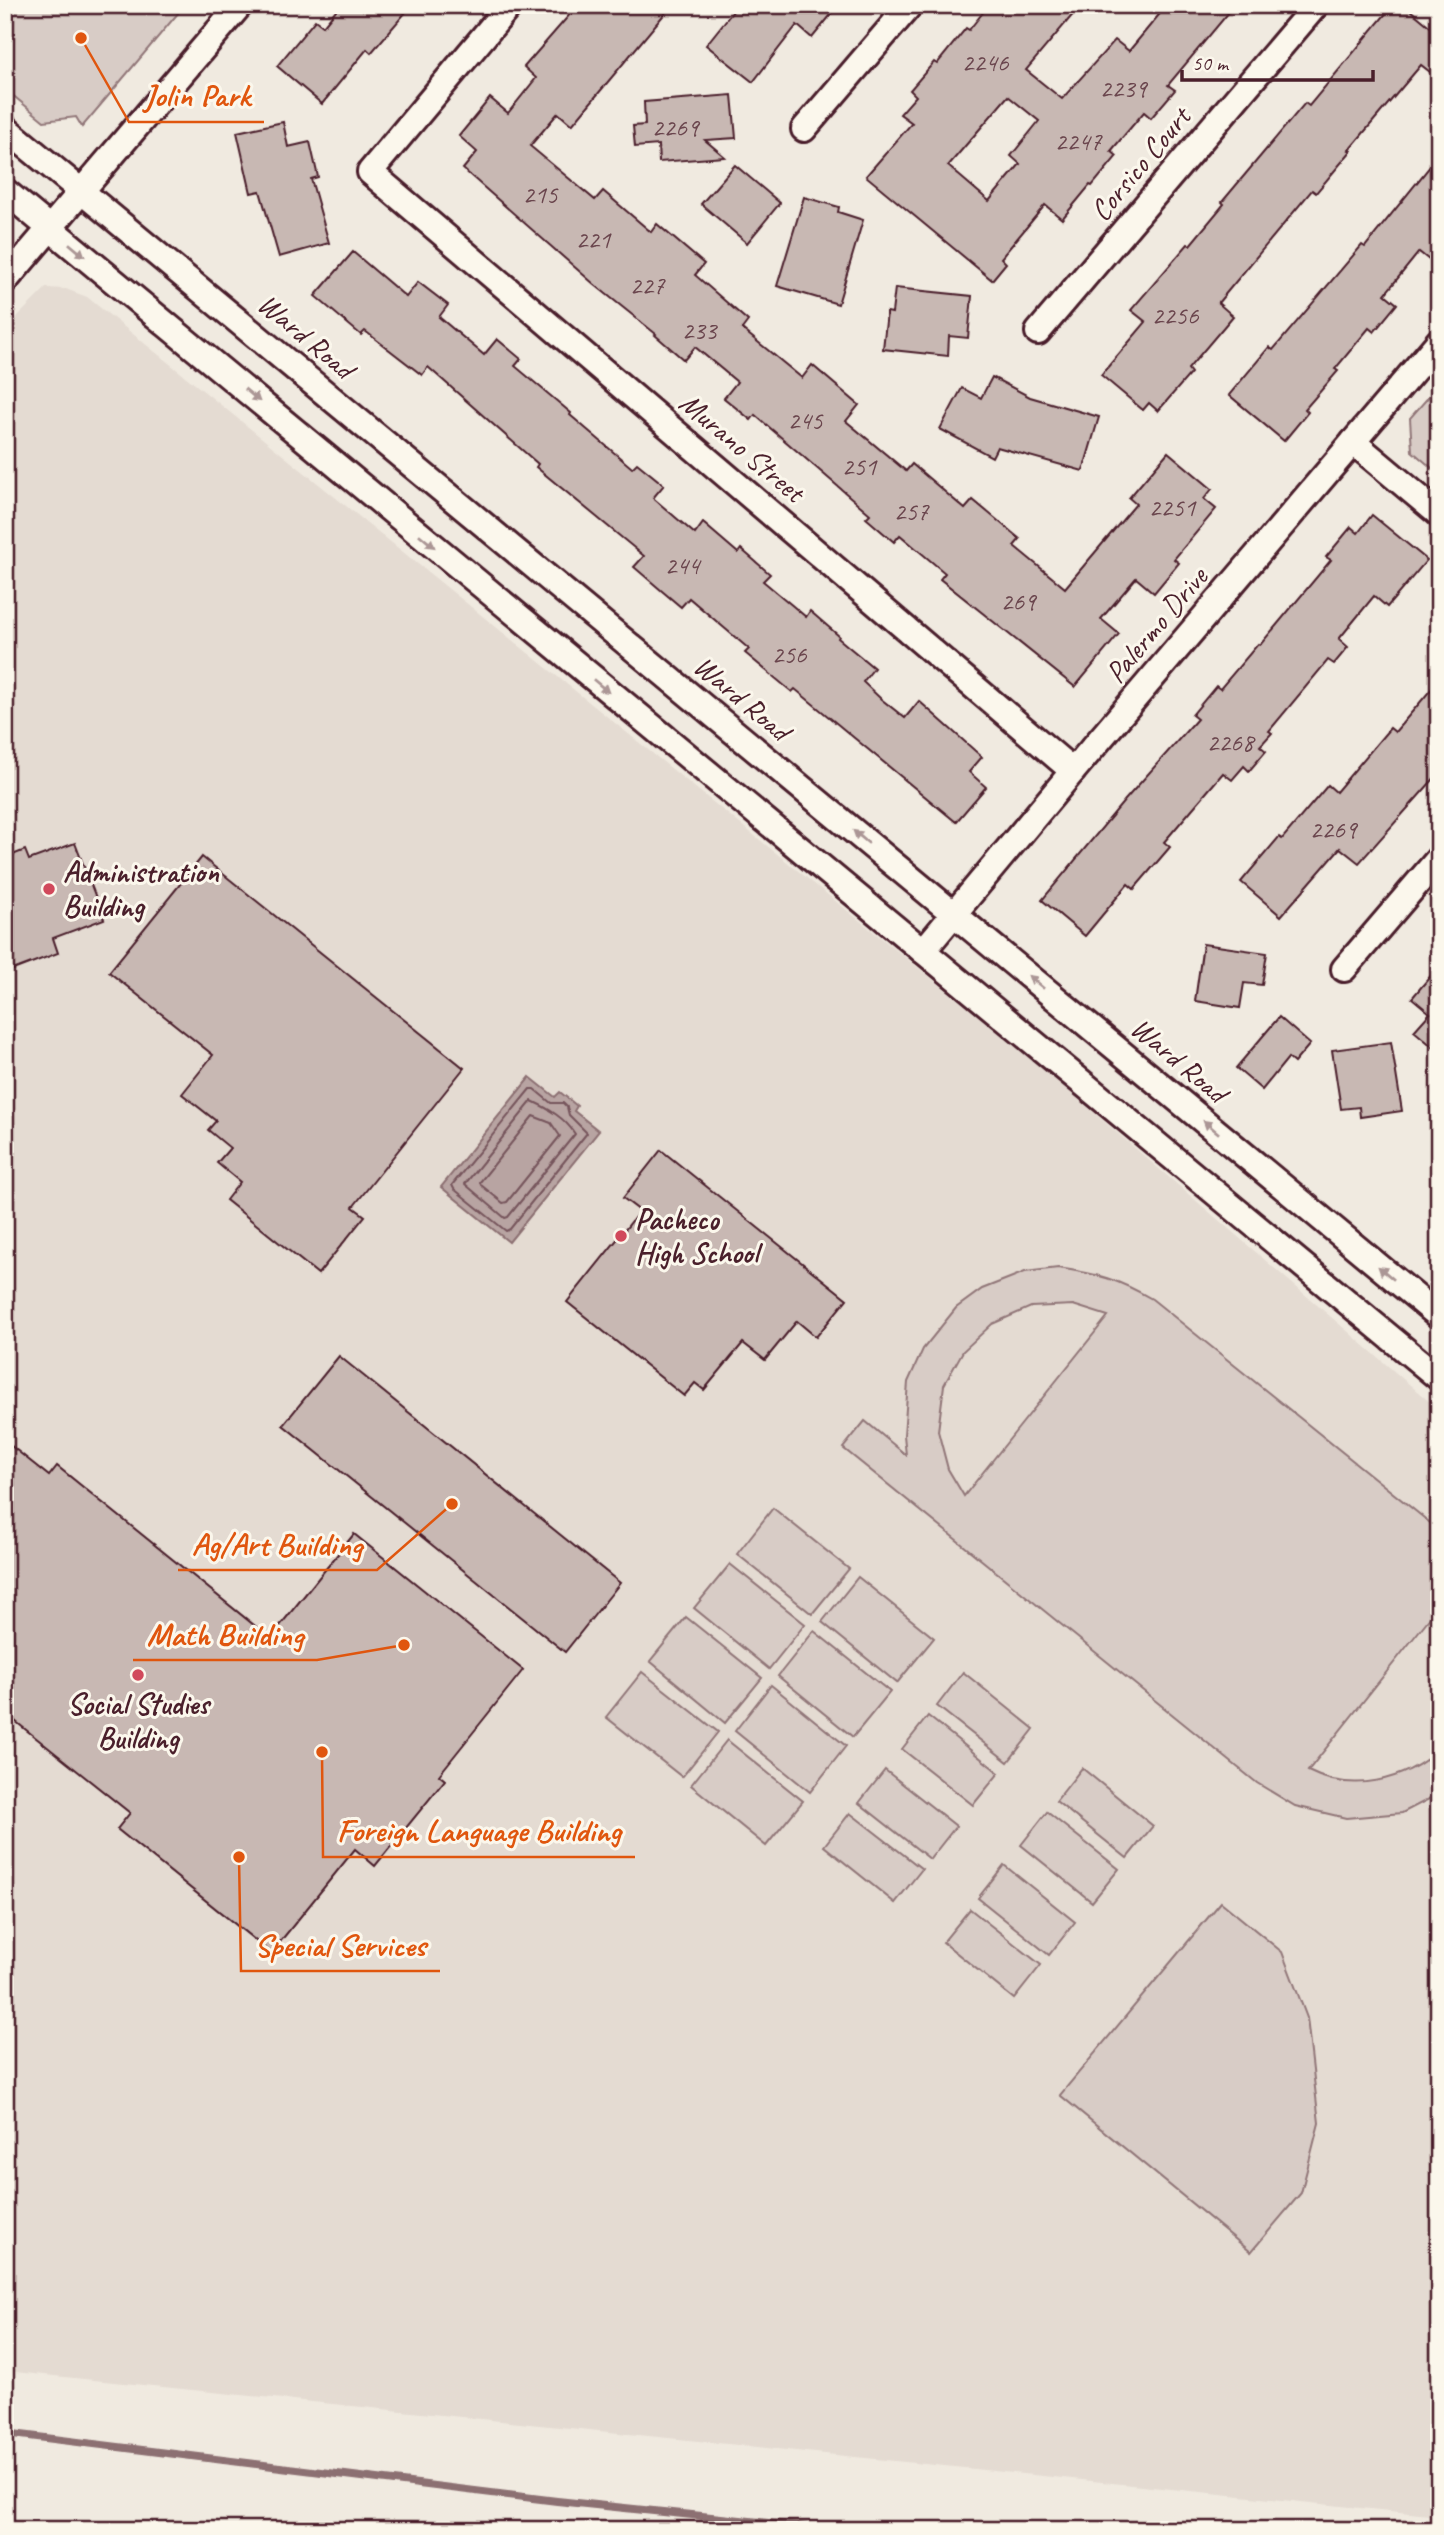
<svg xmlns="http://www.w3.org/2000/svg" width="1444" height="2535" font-family="Caveat,sans-serif">
  <style>
    .built { fill: #e4dbd2 }
    .green { fill: #d8ccc6; stroke: #917678; stroke-width: 2; fill-rule: evenodd }
    .water { fill: #b8a4a2; stroke: #8c6f72; stroke-width: 2 }
    .lines { fill: none; stroke-linecap: round; stroke-linejoin: round }
    .shore { stroke: #76545b; stroke-width: 2 }
    .stream { stroke: #8c6f72; stroke-width: 8 }
    .building { fill: #c8b8b3; stroke: #4a1f2b; stroke-width: 2; fill-rule: evenodd }
    .street-casing { stroke: #4a1f2b; stroke-width: 30 }
    .street { stroke: #fbf7ec; stroke-width: 24 }
    .oneway { fill: #ab9695 }
    .poi-dot { fill: #d1495b; stroke: #fbf7ec; stroke-width: 2.5 }
    .labels { text-anchor: middle; stroke-width: 6; stroke-linejoin: round; paint-order: stroke }
    .number-label { font-size: 26px; fill: #6a454d }
    .street-label { font-size: 30px; fill: #4a1f2b; stroke: #fbf7ec }
    .poi-label { font-size: 30px; font-weight: bold; fill: #4a1f2b; stroke: #fbf7ec; text-anchor: start }
    .leader { fill: none; stroke: #e0560e; stroke-width: 2.5 }
    .callout-dot { fill: #e0560e; stroke: #fbf7ec; stroke-width: 2.5 }
    .callout-label { font-size: 32px; text-anchor: middle; font-weight: bold; fill: #e0560e; stroke: #fbf7ec; stroke-width: 6; stroke-linejoin: round; paint-order: stroke }
  </style>
  <rect width="100%" height="100%" fill="#f0eae0"/>
  <filter id="ink" filterUnits="userSpaceOnUse"><feTurbulence type="fractalNoise" baseFrequency=".0143" numOctaves="2"/><feDisplacementMap in="SourceGraphic" scale="14" xChannelSelector="R" yChannelSelector="G"/><feConvolveMatrix kernelMatrix="1 2 1 2 8 2 1 2 1" color-interpolation-filters="sRGB"/></filter>
  <g filter="url(#ink)">
    <polygon class="built" points="46,288 66,289 87,297 1035,1062 1439,1410 1439,2516 5,2371 5,329"/>
    <g class="green">
      <polygon points="5,5 185,5 82,127 76,117 44,121 5,89"/>
      <polygon points="1439,385 1439,474 1412,451 1410,418"/>
      <path d="M 1058,1268 C 1099,1274 1117,1279 1152,1299 L 1439,1530 L 1439,1606 L 1308,1771 C 1351,1793 1404,1782 1439,1749 L 1439,1794 L 1402,1813 L 1346,1818 L 1295,1806 L 1257,1783 L 843,1448 L 865,1421 L 906,1455 L 904,1435 L 908,1382 L 923,1349 L 956,1308 L 982,1289 L 1025,1272 ZM 1073,1305 L 1108,1316 L 964,1496 L 948,1469 L 938,1431 L 944,1385 L 963,1351 L 992,1324 L 1031,1307 Z"/>
      <polygon points="773,1508 849,1569 812,1614 737,1554"/>
      <polygon points="730,1564 805,1624 769,1669 694,1608"/>
      <polygon points="858,1577 934,1638 897,1683 822,1622"/>
      <polygon points="686,1617 762,1678 725,1723 650,1661"/>
      <polygon points="814,1631 890,1692 853,1737 778,1676"/>
      <polygon points="642,1672 718,1732 682,1777 606,1717"/>
      <polygon points="963,1672 1034,1729 1008,1762 937,1706"/>
      <polygon points="771,1685 846,1746 810,1792 735,1731"/>
      <polygon points="928,1716 999,1773 973,1805 902,1749"/>
      <polygon points="727,1740 803,1801 766,1846 691,1785"/>
      <polygon points="1082,1768 1153,1826 1127,1858 1056,1801"/>
      <polygon points="885,1770 956,1826 930,1859 859,1803"/>
      <polygon points="1047,1812 1119,1869 1092,1902 1021,1845"/>
      <polygon points="850,1813 922,1869 895,1903 824,1846"/>
      <polygon points="1004,1865 1075,1922 1049,1955 978,1898"/>
      <polygon points="1221,1902 1282,1952 1307,2018 1319,2123 1301,2193 1251,2252 1060,2095"/>
      <polygon points="970,1909 1041,1965 1014,1999 943,1942"/>
    </g>
    <polygon class="water" points="530,1077 555,1097 560,1092 577,1106 574,1111 599,1131 509,1242 441,1187"/>
    <g class="lines">
      <g class="shore">
        <polygon points="530,1089 534,1089 551,1103 563,1103 567,1107 569,1115 587,1133 510,1229 506,1231 454,1189 452,1185"/>
        <path d="M 532,1101 C 549,1109 565,1118 575,1134 L 508,1217 L 505,1218 L 465,1184 Z"/>
        <polygon points="533,1116 551,1123 560,1136 507,1202 503,1203 481,1185 480,1182"/>
      </g>
      <polyline class="stream" points="5,2433 557,2501 837,2530"/>
    </g>
    <g class="building">
      <polygon points="340,5 412,5 371,53 367,49 322,104 277,66 315,20 323,26"/>
      <polygon points="578,5 672,5 572,125 558,113 530,146 595,200 603,191 651,232 657,224 704,264 695,275 748,321 742,329 802,378 812,365 859,405 846,421 906,471 912,464 965,509 973,500 1020,539 1014,546 1065,588 1136,504 1129,498 1168,452 1212,489 1204,499 1216,509 1174,559 1179,563 1154,593 1136,578 1101,619 1119,634 1075,687 940,579 945,573 900,535 894,542 866,518 870,514 755,415 751,420 724,398 737,382 695,347 684,360 655,335 656,334 595,285 463,169 477,152 459,136 490,98 508,113 536,78 524,67"/>
      <polygon points="738,5 839,5 812,38 797,25 753,82 706,45"/>
      <path d="M 989,5 L 1081,5 L 1026,70 L 1062,99 L 1115,40 L 1129,51 L 1167,5 L 1235,5 L 1168,85 L 1175,90 L 1151,118 L 1144,112 L 1111,151 L 1117,156 L 1092,186 L 1090,185 L 1062,219 L 1045,205 L 1001,258 L 1006,263 L 992,280 L 866,176 L 912,123 L 900,114 L 916,96 L 910,90 L 934,62 L 937,64 L 966,28 L 969,30 ZM 1008,96 L 1039,121 L 1011,156 L 1020,164 L 989,201 L 948,166 Z"/>
      <polygon points="1393,5 1404,5 1439,34 1439,79 1421,65 1349,150 1351,151 1316,193 1312,190 1218,303 1233,316 1188,369 1191,373 1158,411 1149,403 1143,410 1101,375 1146,322 1131,310 1188,244 1190,245 1224,204 1222,202 1305,103 1309,106"/>
      <polygon points="732,95 736,138 705,140 725,157 659,162 658,145 635,147 633,126 645,125 644,102"/>
      <polygon points="283,122 288,147 310,142 318,177 311,179 329,243 279,257 260,191 251,193 237,132"/>
      <polygon points="1439,155 1439,268 1419,252 1385,294 1397,304 1374,332 1369,328 1335,369 1338,371 1305,409 1308,412 1284,441 1229,395 1269,347 1273,350 1362,245 1365,247"/>
      <polygon points="735,165 780,203 747,243 701,204"/>
      <polygon points="804,197 839,207 838,212 863,220 838,304 777,286"/>
      <polygon points="353,252 406,297 418,282 448,305 439,317 484,355 497,339 521,359 515,366 571,413 570,415 632,468 637,463 664,485 653,498 695,534 703,523 738,553 741,549 770,574 763,581 806,617 810,611 839,636 838,638 874,668 863,682 881,699 905,718 919,701 982,757 969,772 986,787 956,822 795,689 792,692 745,653 749,649 689,598 681,607 662,591 634,567 644,556 536,467 538,464 428,367 422,375 365,331 361,335 315,296"/>
      <polygon points="895,288 972,296 968,338 949,336 948,356 883,349 887,312 892,313"/>
      <polygon points="992,377 1030,397 1099,417 1083,471 997,447 992,457 940,429 962,388 981,398"/>
      <polygon points="1372,515 1427,560 1387,607 1374,596 1339,639 1348,647 1334,664 1328,660 1269,731 1272,733 1260,746 1266,751 1249,771 1244,766 1232,780 1223,773 1164,842 1170,847 1134,889 1128,884 1085,936 1042,900 1125,800 1197,719 1192,715 1216,686 1220,689 1258,644 1260,645 1331,560 1326,557 1351,527 1358,533"/>
      <polygon points="1439,680 1439,773 1359,863 1340,848 1281,916 1241,882 1279,837 1282,839 1328,785 1336,792 1390,728 1395,732"/>
      <polygon points="75,843 104,919 53,938 58,953 5,973 5,858 25,850 29,860"/>
      <polygon points="202,857 464,1068 353,1207 365,1216 318,1274 226,1200 240,1182 217,1163 230,1148 208,1130 216,1121 182,1094 213,1055 109,972"/>
      <polygon points="1203,944 1267,953 1262,985 1244,983 1240,1008 1195,1001"/>
      <polygon points="1439,966 1439,1052 1414,1031 1430,1013 1412,998"/>
      <polygon points="1279,1017 1310,1044 1294,1063 1288,1058 1262,1090 1236,1068"/>
      <polygon points="1391,1042 1402,1111 1360,1117 1359,1107 1341,1109 1332,1050"/>
      <polygon points="661,1150 847,1299 816,1337 797,1321 765,1360 743,1343 704,1390 695,1383 684,1396 567,1302 640,1211 623,1198"/>
      <polygon points="339,1356 620,1583 565,1652 283,1425"/>
      <polygon points="5,1441 49,1476 57,1466 270,1638 354,1534 523,1670 439,1775 445,1780 375,1866 355,1849 271,1953 117,1829 130,1813 5,1713"/>
    </g>
    <g class="lines">
      <defs>
        <g id="street">
          <polyline points="510,5 370,172 1073,771"/>
          <polyline points="5,128 1439,1316"/>
          <polyline points="804,129 910,5"/>
          <polyline points="5,191 1439,1378"/>
          <polyline points="5,281 240,5"/>
          <polyline points="1038,332 1316,5"/>
          <polyline points="1353,442 1439,514"/>
          <polyline points="923,951 1073,771 1439,341"/>
          <polyline points="1344,969 1439,858"/>
        </g>
      </defs>
      <use href="#street" class="street-casing"/>
      <use href="#street" class="street"/>
    </g>
    <defs><path id="oneway-solid" d="M-6-.8H1V-3.2L6.5 0L1 3.2V.8H-6Z" transform="scale(1.75)"/></defs>
    <g class="oneway">
      <use href="#oneway-solid" transform="translate(77 250) rotate(40)"/>
      <use href="#oneway-solid" transform="translate(252 395) rotate(40)"/>
      <use href="#oneway-solid" transform="translate(427 541) rotate(40)"/>
      <use href="#oneway-solid" transform="translate(601 686) rotate(40)"/>
      <use href="#oneway-solid" transform="translate(861 837) rotate(-140)"/>
      <use href="#oneway-solid" transform="translate(1036 982) rotate(-140)"/>
      <use href="#oneway-solid" transform="translate(1211 1127) rotate(-140)"/>
      <use href="#oneway-solid" transform="translate(1386 1273) rotate(-140)"/>
    </g>
  </g>
  <g class="poi-dot">
    <circle cx="49" cy="889" r="7"/>
    <circle cx="621" cy="1236" r="7"/>
    <circle cx="138" cy="1675" r="7"/>
  </g>
  <g class="labels">
    <g class="number-label">
      <text x="985" y="71">2246</text>
      <text x="1123" y="97">2239</text>
      <text x="675" y="136">2269</text>
      <text x="1078" y="150">2247</text>
      <text x="540" y="203">215</text>
      <text x="593" y="248">221</text>
      <text x="647" y="294">227</text>
      <text x="1175" y="324">2256</text>
      <text x="699" y="339">233</text>
      <text x="805" y="429">245</text>
      <text x="859" y="475">251</text>
      <text x="1172" y="516">2251</text>
      <text x="911" y="520">257</text>
      <text x="682" y="574">244</text>
      <text x="1018" y="610">269</text>
      <text x="789" y="663">256</text>
      <text x="1230" y="751">2268</text>
      <text x="1333" y="838">2269</text>
    </g>
    <g class="street-label">
      <text transform="translate(1140 164) rotate(-50)" y="10">Corsico Court</text>
      <text transform="translate(306 336) rotate(40)" y="10">Ward Road</text>
      <text transform="translate(742 447) rotate(40)" y="10">Murano Street</text>
      <text transform="translate(1156 625) rotate(-50)" y="10">Palermo Drive</text>
      <text transform="translate(742 698) rotate(40)" y="10">Ward Road</text>
      <text transform="translate(1179 1060) rotate(40)" y="10">Ward Road</text>
    </g>
    <g class="poi-label">
      <text x="63" y="882">Administration<tspan x="63" dy="34">Building</tspan></text>
      <text x="635" y="1229">Pacheco<tspan x="635" dy="34">High School</tspan></text>
      <text x="138" y="1714" text-anchor="middle">Social Studies<tspan x="138" dy="34">Building</tspan></text>
    </g>
  </g>
  <path class="leader" d="M81 38L129 122H264M452 1504L377 1570H178M404 1645L317 1660H133M322 1752L323 1857H635M239 1857L241 1971H440"/>
  <g class="callout-dot">
    <circle cx="81" cy="38" r="7"/>
    <circle cx="452" cy="1504" r="7"/>
    <circle cx="404" cy="1645" r="7"/>
    <circle cx="322" cy="1752" r="7"/>
    <circle cx="239" cy="1857" r="7"/>
  </g>
  <g class="callout-label">
    <text x="197" y="106">Jolin Park</text>
    <text x="277" y="1555">Ag/Art Building</text>
    <text x="225" y="1645">Math Building</text>
    <text x="479" y="1841">Foreign Language Building</text>
    <text x="340" y="1956">Special Services</text>
  </g>
  <rect width="1444" height="2535" fill="none" stroke="#fbf7ec" stroke-width="28"/>
  <rect x="14" y="14" width="1416" height="2507" fill="none" stroke="#4a1f2b" stroke-width="2.5" filter="url(#ink)"/>
  <path d="M1182 70v10h191v-10" fill="none" stroke="#4a1f2b" stroke-width="3.5"/>
  <text x="1192" y="70" font-size="21" fill="#4a1f2b" stroke="#fbf7ec" stroke-width="5" paint-order="stroke">50 m</text>
</svg>
